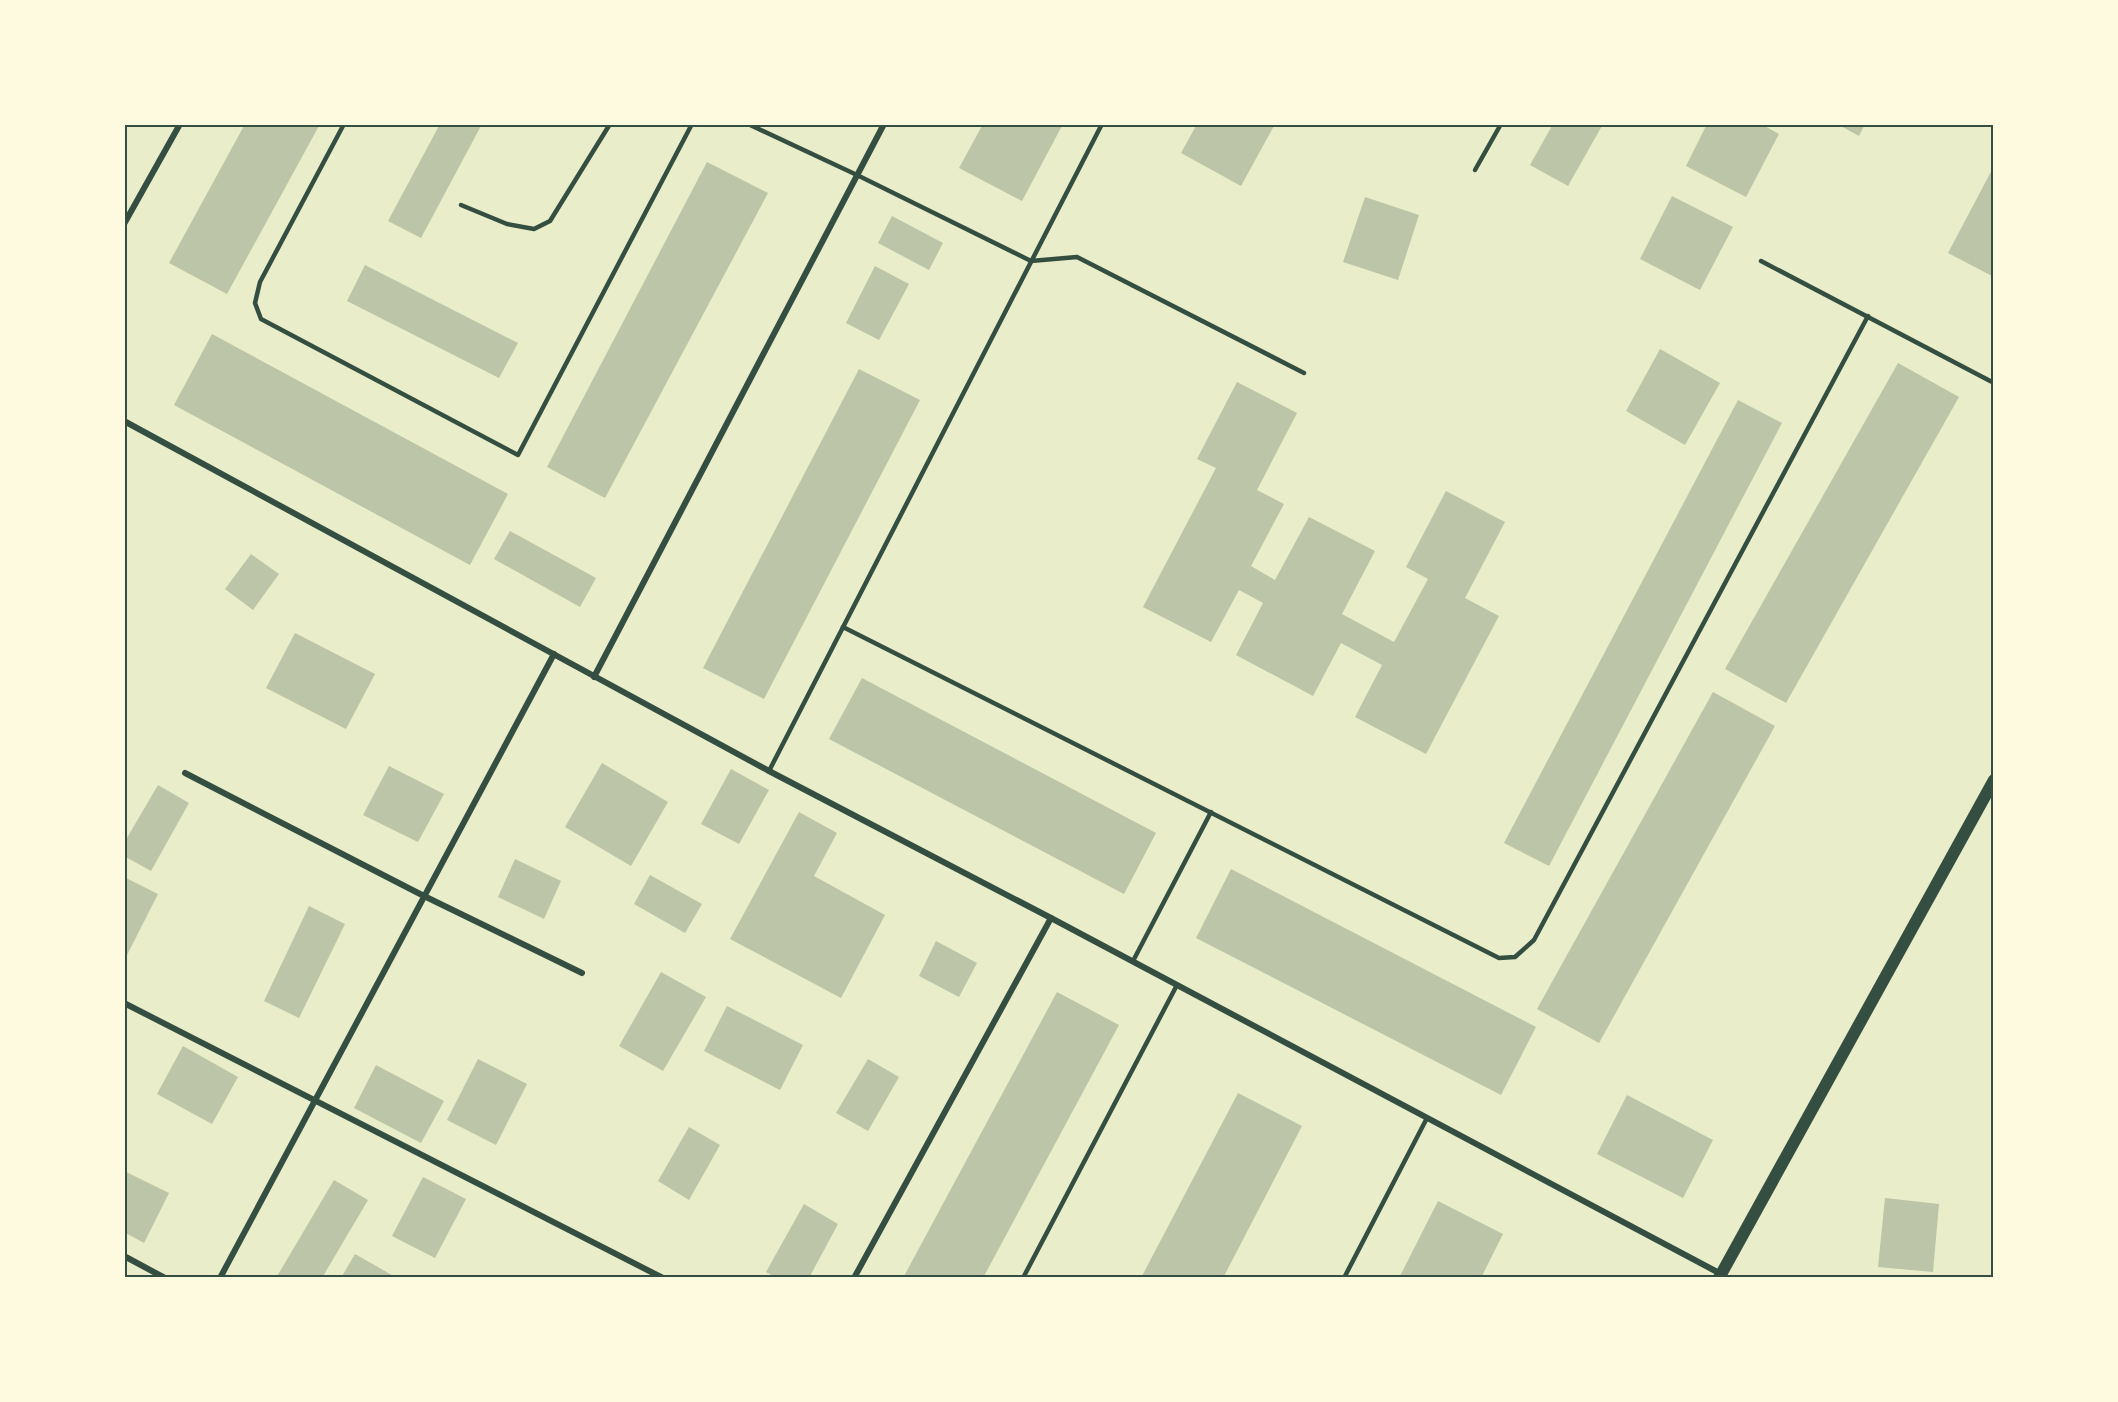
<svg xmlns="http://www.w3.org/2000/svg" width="2118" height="1402" font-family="'Roboto Condensed',sans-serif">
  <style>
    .building { fill: #bcc5a7 }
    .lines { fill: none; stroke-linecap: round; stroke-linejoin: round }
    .service { stroke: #344e41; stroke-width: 4.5 }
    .minor { stroke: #344e41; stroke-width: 6 }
    .secondary { stroke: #344e41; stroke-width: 12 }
    .neatline { fill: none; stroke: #344e41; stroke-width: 2 }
  </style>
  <rect width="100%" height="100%" fill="#e9edc9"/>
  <g class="building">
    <polygon points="245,124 320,124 227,294 169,263"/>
    <polygon points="440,124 482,124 421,238 388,221"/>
    <polygon points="983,124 1063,124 1022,201 959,168"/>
    <polygon points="1197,124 1275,124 1241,186 1181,153"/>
    <polygon points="1553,124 1603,124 1568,186 1530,165"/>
    <polygon points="1707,124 1761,124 1779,134 1746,197 1686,166"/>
    <polygon points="1837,124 1865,124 1859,136"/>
    <polygon points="707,162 768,193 605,498 547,467"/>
    <polygon points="1994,166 1994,277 1948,253"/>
    <polygon points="1672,196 1733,227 1700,290 1640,259"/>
    <polygon points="1365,197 1419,215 1398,280 1343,262"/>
    <polygon points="892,216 943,243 929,270 878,243"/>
    <polygon points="365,265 518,343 499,378 347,301"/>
    <polygon points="875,266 909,284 879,340 846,323"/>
    <polygon points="212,334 508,494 470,565 174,405"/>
    <polygon points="1660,349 1720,383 1685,445 1626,411"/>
    <polygon points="1898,363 1959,397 1786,703 1725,669"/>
    <polygon points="859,369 920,400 764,699 703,668"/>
    <polygon points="1237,382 1297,413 1257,490 1284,504 1251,566 1275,580 1309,517 1375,551 1342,614 1394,642 1428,579 1406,567 1446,491 1505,522 1465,598 1499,616 1426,754 1355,717 1382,665 1341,643 1313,696 1236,655 1263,603 1239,590 1211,642 1143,607 1216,468 1197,459"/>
    <polygon points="1738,400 1782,423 1549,866 1504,843"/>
    <polygon points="510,531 596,578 580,607 494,559"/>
    <polygon points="251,554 279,574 253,610 225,589"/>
    <polygon points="295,633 375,674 346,729 266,688"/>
    <polygon points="862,678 1156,833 1124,894 829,739"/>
    <polygon points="1713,692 1775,726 1599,1043 1537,1009"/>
    <polygon points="602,763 668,802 631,866 565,827"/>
    <polygon points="389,766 444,794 418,842 363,815"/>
    <polygon points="731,769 769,790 739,844 701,824"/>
    <polygon points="158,785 189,803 151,871 124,856 124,843"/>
    <polygon points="799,812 837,833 814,876 885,915 841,998 730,939"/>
    <polygon points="515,859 561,881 544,919 498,897"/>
    <polygon points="1231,869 1536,1027 1501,1095 1196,938"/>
    <polygon points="650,875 702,904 685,933 634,904"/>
    <polygon points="124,877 158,894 124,961"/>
    <polygon points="309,906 345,924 299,1018 264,1001"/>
    <polygon points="936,941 977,963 959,997 919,976"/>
    <polygon points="661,972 706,997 663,1071 619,1046"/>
    <polygon points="1057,992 1119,1025 983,1278 903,1278"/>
    <polygon points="727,1006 803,1045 780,1090 704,1051"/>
    <polygon points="183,1046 238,1077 212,1124 157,1094"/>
    <polygon points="478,1059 527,1084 496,1145 447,1120"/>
    <polygon points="868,1059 899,1077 868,1131 836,1113"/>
    <polygon points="376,1065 444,1101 421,1143 354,1108"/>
    <polygon points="1238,1093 1302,1126 1223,1278 1141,1278"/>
    <polygon points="1627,1095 1713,1140 1683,1198 1597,1154"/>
    <polygon points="689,1127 720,1145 689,1200 658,1181"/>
    <polygon points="124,1171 169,1193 144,1243 124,1232"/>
    <polygon points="423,1177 466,1199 435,1258 392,1236"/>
    <polygon points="334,1180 368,1200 322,1278 276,1278"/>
    <polygon points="1885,1198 1939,1204 1933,1272 1878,1267"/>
    <polygon points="1438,1201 1503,1234 1481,1278 1399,1278"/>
    <polygon points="804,1204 838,1224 809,1278 777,1278 766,1272"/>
    <polygon points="355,1254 397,1278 341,1278"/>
  </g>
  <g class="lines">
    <g class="service">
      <polyline points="344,124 260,282 255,303 261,319 518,455 692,124"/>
      <polyline points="748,124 857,175 1031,261 1077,257 1304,373"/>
      <polyline points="1475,170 1501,124"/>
      <polyline points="461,205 507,224 534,229 550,221 610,124"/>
      <polyline points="1761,261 1994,383"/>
      <polyline points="843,627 1499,958 1515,957 1534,940 1868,316"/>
      <polyline points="769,771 1102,124"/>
      <polyline points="1133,961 1211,812"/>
      <polyline points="1023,1278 1177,985"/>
      <polyline points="1344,1278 1427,1118"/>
    </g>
    <g class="minor">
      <polyline points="124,224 180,124"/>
      <polyline points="124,421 769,771 1051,918 1721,1274"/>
      <polyline points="594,677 884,124"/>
      <polyline points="185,773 424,896 582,973"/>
      <polyline points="124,1003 663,1278"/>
      <polyline points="124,1256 165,1278"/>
      <polyline points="220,1278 554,654"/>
      <polyline points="854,1278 1051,918"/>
    </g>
    <polyline class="secondary" points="1719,1278 1994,780"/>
  </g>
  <rect width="2118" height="1402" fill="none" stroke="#fefae0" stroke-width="252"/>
  <rect x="126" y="126" width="1866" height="1150" class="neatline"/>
</svg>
